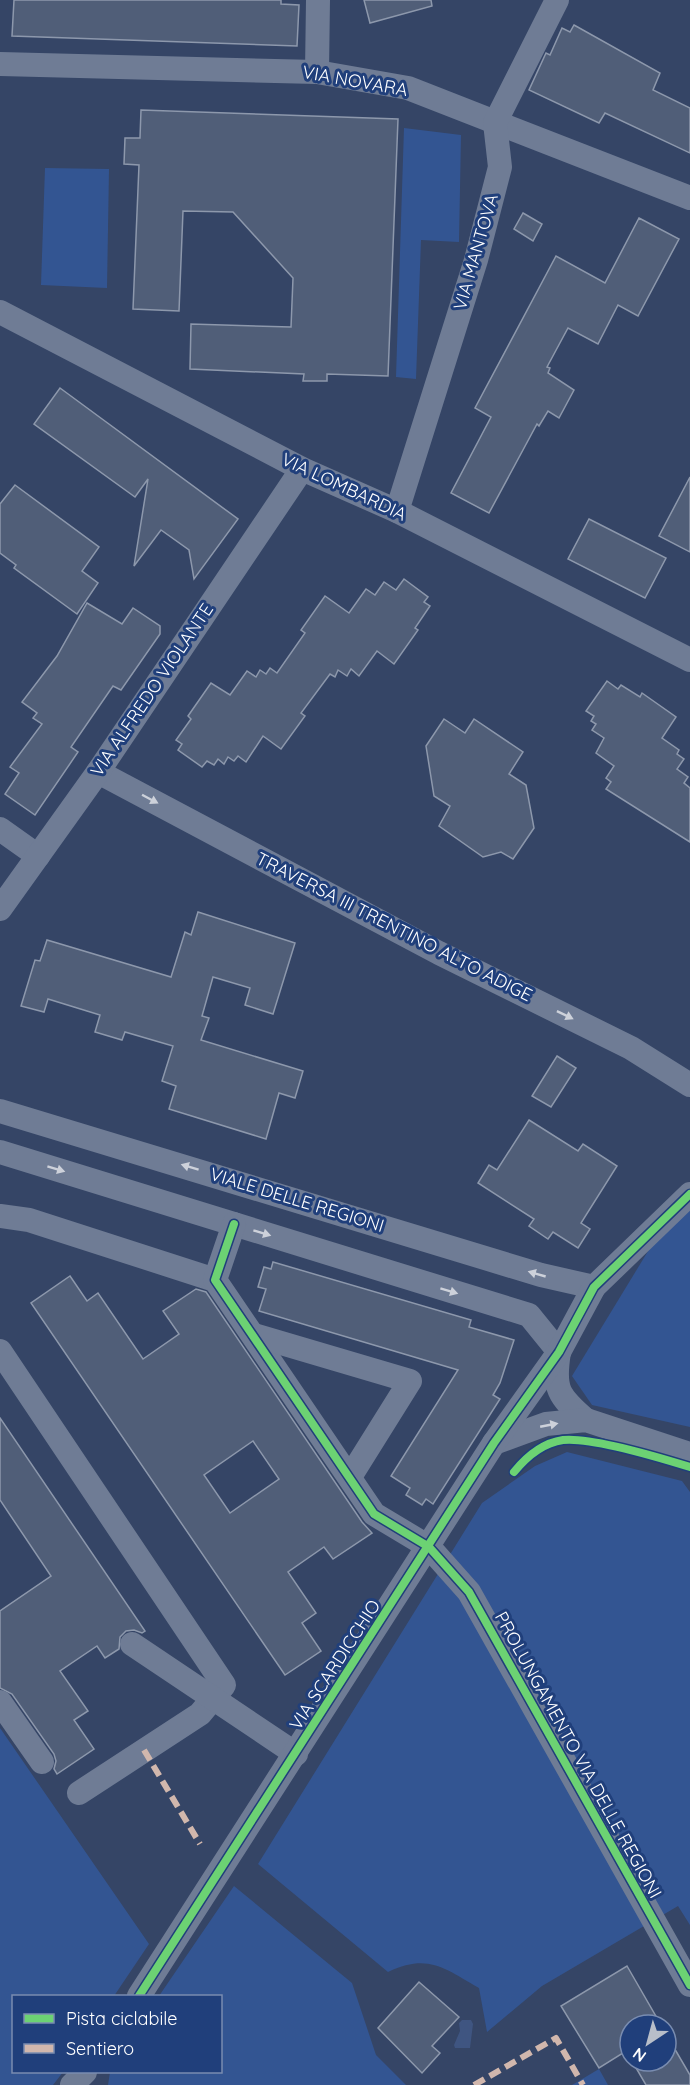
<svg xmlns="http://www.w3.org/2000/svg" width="690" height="2085" font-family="Quicksand,sans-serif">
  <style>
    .green { fill: #335592 }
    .water { fill: #3f5581 }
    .building { fill: #505e78; stroke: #8d98ac; stroke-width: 1.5; fill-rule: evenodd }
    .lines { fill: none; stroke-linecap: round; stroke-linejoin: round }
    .minor { stroke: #6f7c95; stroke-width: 24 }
    .quiet { stroke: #d1b7ad; stroke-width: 6; stroke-dasharray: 12 6; stroke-linecap: butt }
    .cycleway-casing { stroke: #203f7b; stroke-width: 11 }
    .cycleway { stroke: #6cd273; stroke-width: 8 }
    .oneway { fill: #cdd1da }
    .labels { text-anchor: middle; stroke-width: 6; stroke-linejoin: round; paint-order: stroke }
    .street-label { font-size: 18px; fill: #fff; stroke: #203f7b }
  </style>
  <rect width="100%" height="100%" fill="#354566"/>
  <g class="green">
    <polygon points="404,128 461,135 459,242 421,240 416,379 396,377"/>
    <polygon points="45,168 109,169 107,288 41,285"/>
    <polygon points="690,1207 690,1427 592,1405 572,1376 653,1243"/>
    <path d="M 567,1452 L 682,1481 L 690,1492 L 690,1925 L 678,1906 L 542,1986 L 487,2032 L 479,1988 C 444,1968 428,1953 388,1972 L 258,1864 L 482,1503 L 535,1466 Z"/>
    <polygon points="0,1728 149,1944 114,1996 14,1996 14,2072 63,2072 53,2085 0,2085"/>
    <polygon points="234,1886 352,1983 376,2055 406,2085 108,2085 110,2072 220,2072 220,1996 159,1996"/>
    <polygon points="599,2069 608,2085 572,2085"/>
  </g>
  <polygon class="water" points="462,2020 471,2020 473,2024 470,2048 455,2048 454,2045 460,2031 459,2023"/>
  <g class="building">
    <polygon points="14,0 281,0 281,4 299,5 297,46 12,36"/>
    <polygon points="364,0 431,0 432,6 370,23"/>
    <polygon points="574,25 660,73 653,90 690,108 690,153 605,113 599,123 529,90 546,53 550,55 562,28 570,32"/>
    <polygon points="141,110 398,119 388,376 327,374 327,381 303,381 304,374 190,369 191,324 291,327 293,278 233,212 183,211 179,311 133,309 139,165 124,164 125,138 140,138"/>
    <polygon points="523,213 542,224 533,241 514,229"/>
    <polygon points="639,218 679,239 638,316 618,305 598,344 568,328 547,367 550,368 548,373 574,390 559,418 548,411 539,426 537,424 489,513 451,493 491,417 475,408 556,256 605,283"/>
    <polygon points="60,388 238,519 194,579 189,550 161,530 134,566 148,479 135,497 34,424"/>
    <polygon points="690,477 690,552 659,536"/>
    <polygon points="15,485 99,547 82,571 98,583 77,614 14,568 16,565 0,553 0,504"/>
    <polygon points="589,519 666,558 645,598 568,559"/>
    <polygon points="404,579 428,597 424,602 430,606 415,628 418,630 394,664 377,651 359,676 351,669 347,676 338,670 335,677 330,674 301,713 305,716 281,749 263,736 246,762 238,756 234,761 228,757 224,764 218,759 214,765 207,761 202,767 178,750 182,744 176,740 191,719 188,716 211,683 230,695 247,671 256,677 260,670 266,674 270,668 277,673 305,633 301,630 325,596 349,613 366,589 375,595 384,582 396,590"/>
    <polygon points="87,603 122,624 133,608 160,626 160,634 121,690 113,686 71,747 78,752 35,815 5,794 19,773 10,767 42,724 33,718 37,713 22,702 57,656"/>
    <polygon points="607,681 618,689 621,685 640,697 642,693 676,717 662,738 679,750 677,754 684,759 677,769 688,777 684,783 690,788 690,842 606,789 611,782 606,778 614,766 596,753 604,738 592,730 596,724 591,721 594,716 586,711"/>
    <polygon points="444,719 465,733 474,719 523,752 509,774 526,785 534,828 513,859 501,852 483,857 439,826 450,806 434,796 426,746"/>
    <polygon points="198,912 295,943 273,1014 245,1005 250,988 213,977 202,1016 209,1018 201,1040 303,1071 295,1098 279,1093 266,1139 169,1109 176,1086 162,1081 173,1046 125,1032 122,1040 95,1032 100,1015 48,999 44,1012 21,1006 35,960 40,961 47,940 171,977 185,932 191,935"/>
    <polygon points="557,1056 576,1068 551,1107 532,1096"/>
    <polygon points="529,1120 578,1151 583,1144 617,1166 581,1223 590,1229 578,1248 553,1232 548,1239 529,1226 534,1219 478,1183 489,1165 497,1170"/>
    <polygon points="273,1262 471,1320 469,1327 514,1340 500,1383 493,1395 500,1399 433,1504 426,1499 422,1505 406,1495 410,1488 391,1476 458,1370 259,1311 266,1289 258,1287 264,1267 271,1269"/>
    <path d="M 70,1276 L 87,1301 L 98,1293 L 143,1359 L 179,1334 L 163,1311 L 196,1289 L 206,1292 L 362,1522 L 372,1533 L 333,1559 L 324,1547 L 288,1572 L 316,1613 L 302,1623 L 321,1651 L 285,1675 L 31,1303 ZM 253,1441 L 279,1479 L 230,1513 L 204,1475 Z"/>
    <polygon points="0,1418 145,1631 142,1633 134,1630 126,1631 120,1637 119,1649 105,1658 97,1646 60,1671 88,1711 74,1720 94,1749 57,1774 54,1769 56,1761 54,1754 12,1694 0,1688 0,1611 51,1576 0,1500"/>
    <polygon points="627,1966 661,2025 630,2025 630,2058 626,2051 599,2068 561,2006"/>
    <polygon points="419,1982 459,2017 432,2046 440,2053 422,2073 378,2028"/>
    <polygon points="666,2034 690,2075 690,2085 646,2085 632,2061 666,2061"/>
  </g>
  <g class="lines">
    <g class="minor">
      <polyline points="0,64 317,72 408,88 690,198"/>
      <polyline points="317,72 318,0"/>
      <polyline points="0,312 302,469 397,511 690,660"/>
      <polyline points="397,511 476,260 500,167 495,123 557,0"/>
      <polyline points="98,772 439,953 631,1048 690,1085"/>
      <polyline points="0,829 38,856"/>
      <polyline points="0,909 98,772 302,469"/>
      <polyline points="0,1111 541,1275 594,1287"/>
      <polyline points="0,1152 529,1315 559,1352"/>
      <polyline points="0,1216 29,1220 215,1280"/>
      <polyline points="234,1224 215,1280 374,1514 429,1547 469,1592 690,1985"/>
      <polyline points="254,1335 410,1381 350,1477"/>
      <polyline points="0,1351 224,1685 200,1714 79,1793"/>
      <path d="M 559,1352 C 553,1389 558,1396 586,1420"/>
      <polyline points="494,1443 546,1424 586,1420 690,1454"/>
      <polyline points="132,1644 296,1754"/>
      <polyline points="0,1702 42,1762"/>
      <polyline points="139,1996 494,1443 559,1352 594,1287 690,1194"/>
      <polyline points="72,2085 85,2072"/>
    </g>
    <g class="quiet">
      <polyline points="144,1750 200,1844"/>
      <polyline points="474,2085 556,2038 583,2085"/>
    </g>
    <defs>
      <g id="cycleway">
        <polyline points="234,1224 215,1280 374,1514 429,1547 469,1592 690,1985"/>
        <path d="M 514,1472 C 527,1456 542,1443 563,1440 C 592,1437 661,1458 690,1467"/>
        <polyline points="139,1996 494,1443 559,1352 594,1287 690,1194"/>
      </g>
    </defs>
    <use href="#cycleway" class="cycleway-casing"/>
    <use href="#cycleway" class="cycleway"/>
  </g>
  <defs><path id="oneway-solid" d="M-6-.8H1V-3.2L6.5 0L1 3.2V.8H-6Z" transform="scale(1.5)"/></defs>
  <g class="oneway">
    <use href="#oneway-solid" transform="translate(150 799) rotate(28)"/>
    <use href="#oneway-solid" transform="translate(565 1015) rotate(26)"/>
    <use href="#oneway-solid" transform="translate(190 1167) rotate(-163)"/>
    <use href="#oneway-solid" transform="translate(56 1169) rotate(17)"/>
    <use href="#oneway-solid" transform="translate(262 1233) rotate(17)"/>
    <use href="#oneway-solid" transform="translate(537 1274) rotate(-164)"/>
    <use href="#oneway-solid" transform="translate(449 1291) rotate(17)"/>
    <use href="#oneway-solid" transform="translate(549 1425) rotate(-11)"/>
  </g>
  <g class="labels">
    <g class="street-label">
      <text transform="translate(355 81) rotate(10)" y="6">VIA NOVARA</text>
      <text transform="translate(476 252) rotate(-74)" y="6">VIA MANTOVA</text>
      <text transform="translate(344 487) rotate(25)" y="6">VIA LOMBARDIA</text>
      <text transform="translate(152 690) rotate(-56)" y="6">VIA ALFREDO VIOLANTE</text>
      <text transform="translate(394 927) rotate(27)" y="6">TRAVERSA III TRENTINO ALTO ADIGE</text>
      <text transform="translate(297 1200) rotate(17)" y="6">VIALE DELLE REGIONI</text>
      <text transform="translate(335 1665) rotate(-57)" y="6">VIA SCARDICCHIO</text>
      <text transform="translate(578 1755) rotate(61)" y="6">PROLUNGAMENTO VIA DELLE REGIONI</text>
    </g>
  </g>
  <rect x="12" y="1995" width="210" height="78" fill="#203f7b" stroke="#798cb0" stroke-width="1.5"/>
  <rect x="24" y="2014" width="30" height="9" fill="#6cd273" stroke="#798cb0" stroke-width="1.5"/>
  <text x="66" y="2025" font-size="18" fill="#ffffff">Pista ciclabile</text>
  <rect x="24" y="2044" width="30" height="9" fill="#d1b7ad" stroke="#798cb0" stroke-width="1.5"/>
  <text x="66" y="2055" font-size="18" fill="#ffffff">Sentiero</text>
  <g transform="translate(648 2043) rotate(216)"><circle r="28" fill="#203f7b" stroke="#798cb0" stroke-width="1.5"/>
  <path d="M0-4.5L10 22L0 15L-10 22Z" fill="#b8bec9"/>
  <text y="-9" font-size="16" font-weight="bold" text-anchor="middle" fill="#ffffff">N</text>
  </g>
</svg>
